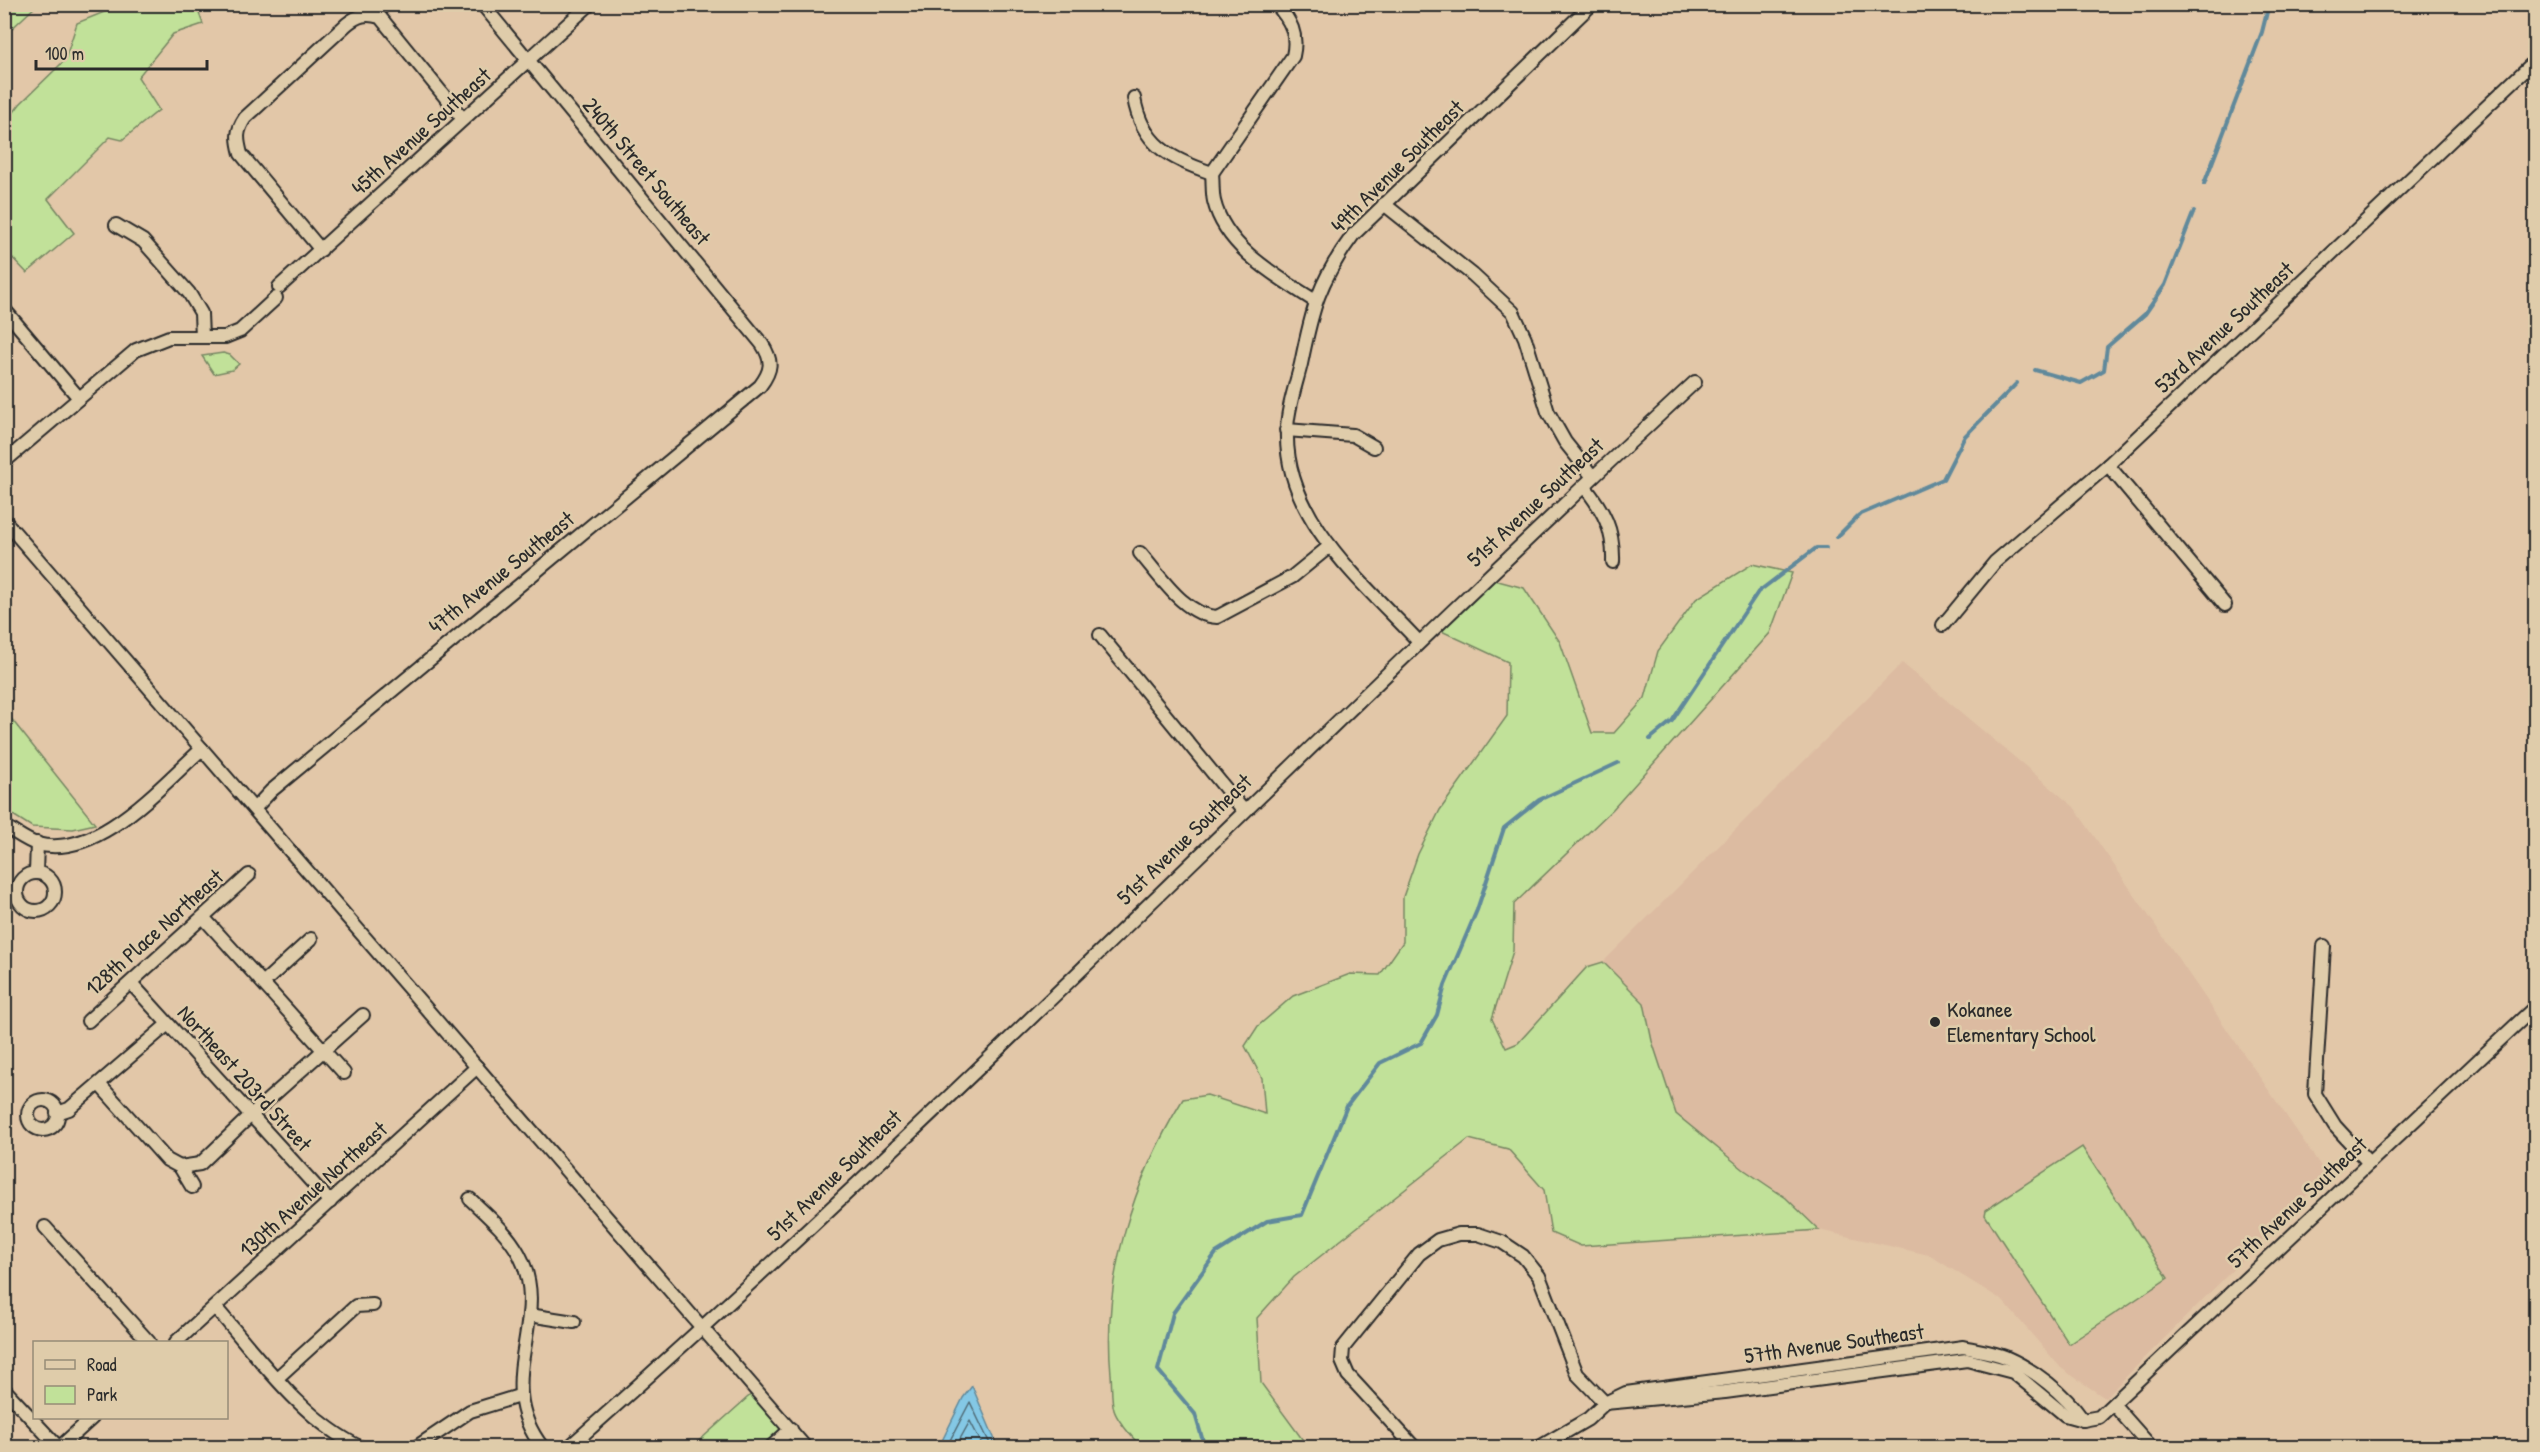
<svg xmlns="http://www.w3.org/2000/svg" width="2540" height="1452" font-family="'Patrick Hand',sans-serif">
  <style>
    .built { fill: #dcbba1 }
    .green { fill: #c1e199; stroke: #768662; stroke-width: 1.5 }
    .water { fill: #84c8e5; stroke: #60899b; stroke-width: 1.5 }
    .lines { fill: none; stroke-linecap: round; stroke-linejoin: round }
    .shore { stroke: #4f6a75; stroke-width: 1.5 }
    .stream { stroke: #60899b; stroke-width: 4 }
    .minor-casing { stroke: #2b2b2b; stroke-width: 16 }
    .minor { stroke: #dfccaa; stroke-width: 12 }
    .poi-dot { fill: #2b2b2b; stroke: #dfccaa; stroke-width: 2 }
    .labels { text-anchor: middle; stroke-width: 5; stroke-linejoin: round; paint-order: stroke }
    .street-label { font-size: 22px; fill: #2b2b2b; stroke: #dfccaa }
    .poi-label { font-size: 22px; fill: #2b2b2b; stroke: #dfccaa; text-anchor: start }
  </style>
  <rect width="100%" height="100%" fill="#e2c7a8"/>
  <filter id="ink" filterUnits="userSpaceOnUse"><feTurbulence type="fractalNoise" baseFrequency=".0167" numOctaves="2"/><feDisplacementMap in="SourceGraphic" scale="12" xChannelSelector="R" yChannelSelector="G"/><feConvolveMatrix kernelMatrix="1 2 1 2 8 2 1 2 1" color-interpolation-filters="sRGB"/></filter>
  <g filter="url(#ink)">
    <polygon class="built" points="1902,663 2074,807 2327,1175 2105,1398 2061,1368 2002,1300 1929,1255 1819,1230 1786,1198 1743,1169 1676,1114 1652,1041 1644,1003 1603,962"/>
    <g class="green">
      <polygon points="5,4 37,4 37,5 5,35"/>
      <polygon points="124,4 196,5 203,24 173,34 138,77 159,110 122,140 110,137 48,199 74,233 27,273 5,250 5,124 20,104 65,60 77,23"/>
      <polygon points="223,353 230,355 239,364 232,370 214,374 202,356"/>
      <path d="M 1752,564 L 1792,573 L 1770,633 L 1613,809 L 1514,904 L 1513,951 L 1492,1019 L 1506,1048 L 1518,1043 L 1587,967 L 1603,962 L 1644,1003 L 1652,1041 L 1676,1114 L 1743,1169 L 1786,1198 L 1819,1230 L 1581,1246 L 1551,1233 L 1544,1190 L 1508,1149 L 1469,1139 L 1294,1277 L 1257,1318 L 1261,1383 L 1308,1447 L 1141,1447 C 1133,1437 1118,1423 1114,1410 C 1111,1400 1112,1385 1111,1374 C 1102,1277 1133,1181 1183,1099 L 1207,1095 L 1265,1114 L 1262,1078 L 1245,1046 L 1258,1026 L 1293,996 L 1350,974 L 1380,975 L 1403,942 L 1403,897 L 1418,854 L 1440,810 L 1507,716 L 1508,662 L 1435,628 L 1487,578 L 1524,588 L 1560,642 L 1592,733 L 1614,733 L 1645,698 L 1658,651 L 1696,599 Z"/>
      <polygon points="5,711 95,824 73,829 32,827 5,810"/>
      <polygon points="2082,1147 2168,1278 2069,1344 1985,1215 1986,1210"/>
      <polygon points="756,1390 806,1448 691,1448"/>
    </g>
    <polygon class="water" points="972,1386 998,1447 939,1447 963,1398"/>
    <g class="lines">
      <g class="shore">
        <polyline points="946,1448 970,1402 992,1448"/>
        <polyline points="955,1448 970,1421 984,1448"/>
      </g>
      <g class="stream">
        <polyline points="2204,184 2262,32 2269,4"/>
        <polyline points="2035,370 2081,383 2104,370 2107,347 2145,314 2165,285 2194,211"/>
        <polyline points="1837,537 1859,515 1943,479 1965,436 2017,383"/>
        <polyline points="1650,739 1672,721 1758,592 1816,548 1826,548"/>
        <polyline points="1205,1448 1195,1414 1158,1370 1173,1313 1216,1253 1267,1221 1302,1215 1347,1106 1380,1063 1421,1043 1437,1015 1445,985 1477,910 1504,828 1539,800 1618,763"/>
      </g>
      <defs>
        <g id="minor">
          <path d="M 1134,98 C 1142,145 1170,159 1212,173"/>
          <path d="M 1212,173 L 1293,56 C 1298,34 1291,21 1276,4"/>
          <path d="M 1212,173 C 1213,182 1212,192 1214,201 C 1225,248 1278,277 1315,301"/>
          <polyline points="1384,204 1473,275 1513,312 1525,338 1548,412 1565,442 1593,477"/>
          <polyline points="116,225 143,241 189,293 201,313 202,337"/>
          <path d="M 321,250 L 241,154 C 237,139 236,131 245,118 L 347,24 C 358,15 366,13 380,17 L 463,119"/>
          <polyline points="279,287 590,4"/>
          <polyline points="4,309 79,398"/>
          <polyline points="1286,430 1353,435 1374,447"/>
          <polyline points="4,462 136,350 169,337 225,337 240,331 276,298"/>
          <polyline points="2108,465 2225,605"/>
          <path d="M 1584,486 C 1604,511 1614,530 1613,562"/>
          <polyline points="4,520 806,1448"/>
          <path d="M 1140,553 C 1160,576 1185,616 1217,617 L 1292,577 L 1330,546"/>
          <polyline points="1943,625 1995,562 2108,465 2536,60"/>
          <polyline points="1100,635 1244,811"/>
          <path d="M 1418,641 C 1364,583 1284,519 1287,431 C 1287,409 1296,385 1301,364 C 1312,309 1319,281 1353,235 L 1592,4"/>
          <path d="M 255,808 L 271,791 L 760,386 C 772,370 773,361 762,344 L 482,4"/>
          <path d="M 4,826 C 14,831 26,841 37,844 C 98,860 160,786 202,749"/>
          <polyline points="36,873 37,843"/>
          <circle cx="36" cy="892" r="19"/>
          <polyline points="203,917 344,1073"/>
          <polyline points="2324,946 2315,1094 2335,1126 2369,1163"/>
          <polyline points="131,983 330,1202"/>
          <polyline points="263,983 311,939"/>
          <polyline points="88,1021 249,875"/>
          <polyline points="99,1084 167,1160 180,1167 192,1187"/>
          <circle cx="43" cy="1115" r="15"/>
          <polyline points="57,1113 69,1109 168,1024"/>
          <polyline points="180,1167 200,1164 250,1116 363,1015"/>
          <path d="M 470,1199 C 488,1216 507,1232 519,1254 C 554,1320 489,1380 543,1448"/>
          <polyline points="45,1227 149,1342"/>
          <path d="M 215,1307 C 256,1354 304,1422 362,1448"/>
          <polyline points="529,1315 574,1322"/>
          <polyline points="176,1342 477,1067"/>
          <polyline points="277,1378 356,1306 373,1305"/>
          <polyline points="4,1389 59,1448"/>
          <polyline points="1605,1403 1725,1392 1967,1360 2013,1372 2065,1415 2083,1420 2099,1417 2536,1006"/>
          <polyline points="2114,1405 2152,1448"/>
          <polyline points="59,1448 92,1418"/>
          <polyline points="415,1448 470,1411 519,1396"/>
          <path d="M 568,1448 C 956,1105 1316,733 1695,382"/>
          <polyline points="770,1448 791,1429"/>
          <polyline points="1415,1448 1348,1375 1342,1361 1343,1348 1419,1254 1438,1240 1459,1234 1478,1234 1502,1242 1523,1256 1539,1276 1577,1374 1605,1403"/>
          <path d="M 1538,1448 L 1588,1419 L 1605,1403 L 1626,1393 L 1963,1347 C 1977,1350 1993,1352 2005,1357 C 2035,1370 2064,1393 2083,1420"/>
        </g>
      </defs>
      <use href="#minor" class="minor-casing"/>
      <use href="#minor" class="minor"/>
    </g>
  </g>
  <circle class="poi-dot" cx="1935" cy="1022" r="6"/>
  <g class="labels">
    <g class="street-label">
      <text transform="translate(421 131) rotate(-42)" y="8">45th Avenue Southeast</text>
      <text transform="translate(1397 166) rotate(-45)" y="8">49th Avenue Southeast</text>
      <text transform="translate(647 171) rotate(50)" y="8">240th Street Southeast</text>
      <text transform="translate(2224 327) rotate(-43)" y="8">53rd Avenue Southeast</text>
      <text transform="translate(1535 502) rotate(-43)" y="8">51st Avenue Southeast</text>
      <text transform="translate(501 572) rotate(-39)" y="8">47th Avenue Southeast</text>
      <text transform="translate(1184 839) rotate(-44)" y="8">51st Avenue Southeast</text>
      <text transform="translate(154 932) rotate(-42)" y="8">128th Place Northeast</text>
      <text transform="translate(245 1078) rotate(48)" y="8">Northeast 203rd Street</text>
      <text transform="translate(834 1175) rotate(-44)" y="8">51st Avenue Southeast</text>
      <text transform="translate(313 1189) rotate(-42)" y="8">130th Avenue Northeast</text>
      <text transform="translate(2297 1202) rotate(-43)" y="8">57th Avenue Southeast</text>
      <text transform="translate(1834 1343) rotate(-8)" y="8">57th Avenue Southeast</text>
    </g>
    <g class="poi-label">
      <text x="1947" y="1017">Kokanee<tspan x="1947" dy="25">Elementary School</tspan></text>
    </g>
  </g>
  <rect width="2540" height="1452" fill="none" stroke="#dfccaa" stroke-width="24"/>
  <rect x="12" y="12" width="2516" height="1428" fill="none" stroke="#2b2b2b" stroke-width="2" filter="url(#ink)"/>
  <rect x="33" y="1341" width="195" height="78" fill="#dfccaa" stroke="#978c77" stroke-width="1.5"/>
  <rect x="45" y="1360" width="30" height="9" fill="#dfccaa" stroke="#978c77" stroke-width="1.5"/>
  <text x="87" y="1371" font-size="18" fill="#2b2b2b">Road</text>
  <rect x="45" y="1386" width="30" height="18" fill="#c1e199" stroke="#978c77" stroke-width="1.5"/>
  <text x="87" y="1401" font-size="18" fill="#2b2b2b">Park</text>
  <path d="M36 60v9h171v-9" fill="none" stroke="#2b2b2b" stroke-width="3"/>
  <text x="45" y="60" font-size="18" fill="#2b2b2b" stroke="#dfccaa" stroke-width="4.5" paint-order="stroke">100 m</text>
</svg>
